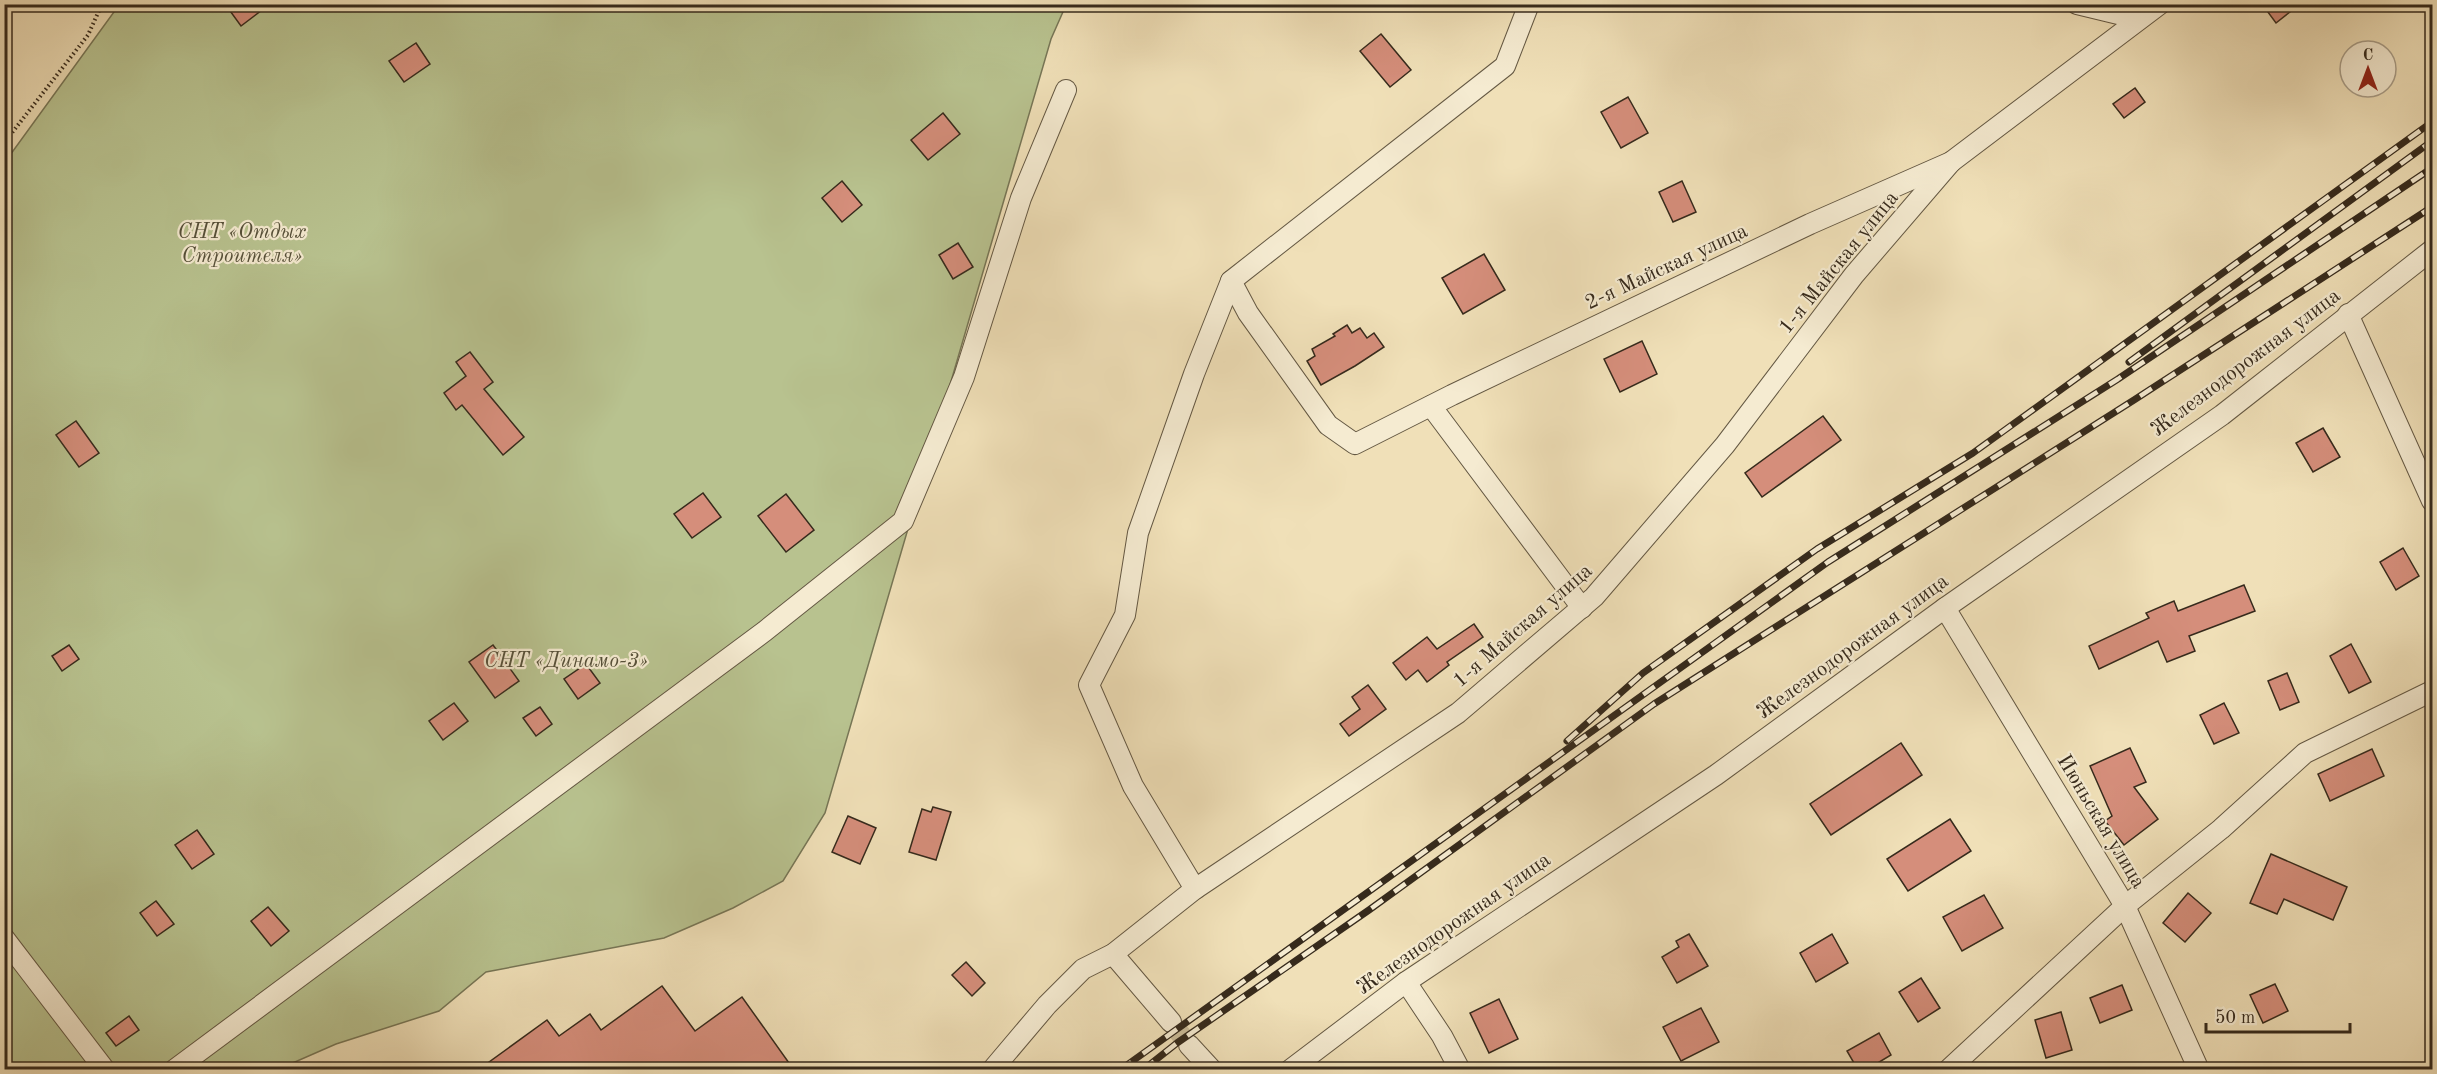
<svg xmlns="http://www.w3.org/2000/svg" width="2437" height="1074" font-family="'Old Standard TT',serif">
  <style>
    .green { fill: #b8c28f; stroke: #777656; stroke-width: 1.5 }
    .building { fill: #d58e7b; stroke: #362a1c; stroke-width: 1.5 }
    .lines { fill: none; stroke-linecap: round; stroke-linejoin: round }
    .minor-tunnel { stroke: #cbbc99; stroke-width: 20; stroke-dasharray: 20 10; stroke-linecap: butt }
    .minor-casing { stroke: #645843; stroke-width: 22 }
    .path { stroke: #362a1c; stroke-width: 4; stroke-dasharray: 1.5 3; stroke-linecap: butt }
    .minor { stroke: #f5ebd1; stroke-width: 20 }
    .rail-casing { stroke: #362a1c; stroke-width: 7 }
    .rail { stroke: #f5ebd1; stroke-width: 4.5; stroke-dasharray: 14; stroke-linecap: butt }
    .labels { text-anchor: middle; stroke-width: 4.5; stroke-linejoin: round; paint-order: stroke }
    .park-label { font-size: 21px; font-style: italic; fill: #565039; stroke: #f5ebd1 }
    .street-label { font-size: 21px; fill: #362a1c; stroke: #f5ebd1 }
  </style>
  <rect width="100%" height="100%" fill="#f0e0b8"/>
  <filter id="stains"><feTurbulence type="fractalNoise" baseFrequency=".00333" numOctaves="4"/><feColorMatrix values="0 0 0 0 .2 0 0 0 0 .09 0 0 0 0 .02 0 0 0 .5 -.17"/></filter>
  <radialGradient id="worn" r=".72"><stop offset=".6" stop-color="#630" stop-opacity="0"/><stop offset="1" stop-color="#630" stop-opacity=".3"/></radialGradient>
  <polygon class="green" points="119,5 1066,5 1051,39 825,813 783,881 733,908 664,938 486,972 439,1011 336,1044 279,1069 5,1070 5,162"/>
  <g class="building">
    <polygon points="225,4 270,4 241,26"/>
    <polygon points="2262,4 2300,4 2276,23"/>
    <polygon points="1381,34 1411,70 1390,87 1360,51"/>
    <polygon points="416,43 430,64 404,82 389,61"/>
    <polygon points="2135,88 2145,102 2124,118 2113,104"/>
    <polygon points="1628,97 1648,133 1621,148 1601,112"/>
    <polygon points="943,113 960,134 928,160 911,140"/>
    <polygon points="842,181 862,205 842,222 822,198"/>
    <polygon points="1682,181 1696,212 1673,222 1659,192"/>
    <polygon points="958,243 973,267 953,279 939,255"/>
    <polygon points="1484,254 1505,290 1463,314 1442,278"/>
    <polygon points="1347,325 1352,333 1360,328 1367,338 1374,333 1384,347 1355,366 1321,385 1307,361 1315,356 1312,349 1335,336 1333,334"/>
    <polygon points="1642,341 1657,374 1620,392 1604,359"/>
    <polygon points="470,352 493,382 484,389 524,437 503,455 462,405 456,410 444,393 466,376 456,362"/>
    <polygon points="1823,416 1841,440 1762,497 1745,473"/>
    <polygon points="76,421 99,453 79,467 56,435"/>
    <polygon points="2323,428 2340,457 2313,472 2296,443"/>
    <polygon points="703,493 721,517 692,538 674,514"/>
    <polygon points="786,494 814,530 786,552 758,516"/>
    <polygon points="2403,548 2419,576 2396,590 2380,562"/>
    <polygon points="2244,585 2255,611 2189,636 2195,651 2167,662 2158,641 2099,669 2089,646 2149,618 2146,613 2174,601 2178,611"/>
    <polygon points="1474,624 1483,637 1447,662 1449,665 1427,682 1418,670 1406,680 1393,663 1427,637 1437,649"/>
    <polygon points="2351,644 2371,682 2349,693 2330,656"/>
    <polygon points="69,645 79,659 62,671 52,656"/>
    <polygon points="493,645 519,681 495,698 469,662"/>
    <polygon points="586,664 600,683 578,699 564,679"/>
    <polygon points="2287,673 2299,702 2280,710 2268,681"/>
    <polygon points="1368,685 1386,709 1349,736 1340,724 1360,709 1352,697"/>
    <polygon points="454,703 468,721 443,740 429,721"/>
    <polygon points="2224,703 2239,733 2214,744 2200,715"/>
    <polygon points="540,707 552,724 536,736 523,718"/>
    <polygon points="1901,743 1922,775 1831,835 1810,804"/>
    <polygon points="2130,748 2146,782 2134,787 2158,819 2124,845 2105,821 2112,816 2090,766"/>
    <polygon points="2372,749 2384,776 2330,801 2318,774"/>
    <polygon points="933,807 951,812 936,860 909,852 922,809 931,812"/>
    <polygon points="848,816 876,828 860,864 832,852"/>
    <polygon points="1950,819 1971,851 1908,891 1887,859"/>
    <polygon points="197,830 214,854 192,869 175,845"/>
    <polygon points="2271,854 2347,887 2333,920 2284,899 2277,914 2250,903"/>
    <polygon points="2188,893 2211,913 2185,942 2163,923"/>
    <polygon points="1984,895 2003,928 1962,951 1943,917"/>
    <polygon points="156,901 174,924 157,936 140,913"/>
    <polygon points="268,907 289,931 271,946 251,921"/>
    <polygon points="1689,934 1708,966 1677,983 1662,957 1679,947 1676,941"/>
    <polygon points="1832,934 1848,963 1816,982 1800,953"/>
    <polygon points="966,962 985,983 972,996 952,975"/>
    <polygon points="1921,978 1940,1008 1918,1022 1899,992"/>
    <polygon points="2275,984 2288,1011 2263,1023 2250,995"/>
    <polygon points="2122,985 2132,1010 2100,1023 2090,998"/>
    <polygon points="662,986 695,1031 742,997 794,1070 478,1070 547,1020 559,1036 590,1014 601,1030"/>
    <polygon points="1499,999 1518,1039 1489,1053 1470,1013"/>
    <polygon points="1701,1008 1719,1042 1681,1061 1663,1027"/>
    <polygon points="2061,1012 2072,1050 2046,1058 2035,1020"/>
    <polygon points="129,1016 139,1030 116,1046 106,1033"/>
    <polygon points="1879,1033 1891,1055 1866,1070 1858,1070 1847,1051"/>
  </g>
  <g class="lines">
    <polyline class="minor-tunnel" points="1171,1022 1189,1045"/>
    <defs>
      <g id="minor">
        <polyline points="2077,4 2139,19"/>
        <polyline points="1231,281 1248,313 1328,425 1355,444 1452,395 1810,224 1951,162 2160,4"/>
        <polyline points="2348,314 2432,501"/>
        <polyline points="1431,406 1582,608"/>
        <polyline points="1945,608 2125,906 2199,1070"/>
        <polyline points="1195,889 1133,786 1089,685 1125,615 1138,533 1194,374 1231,281 1505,66 1529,4"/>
        <polyline points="4,938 105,1070"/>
        <polyline points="1113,954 1171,1022"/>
        <polyline points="1406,982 1442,1036 1460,1070"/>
        <polyline points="1189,1045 1212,1070"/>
        <polyline points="174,1070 765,631 903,521 964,377 1021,198 1066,90"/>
        <polyline points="992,1070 1047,1005 1083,969 1113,954 1195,889 1458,713 1594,597 1725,445 1854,275 1951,162"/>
        <polyline points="1290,1070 1406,982 1716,775 1945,608 2222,415 2432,250"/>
        <polyline points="1948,1070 2125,906 2221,829 2305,753 2432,691"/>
      </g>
    </defs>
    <use href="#minor" class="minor-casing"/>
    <polyline class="path" points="4,143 88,35 102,4"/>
    <use href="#minor" class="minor"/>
    <defs>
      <g id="rail">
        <polyline points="2129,362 2432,141"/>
        <polyline points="1567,741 1643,673 1817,549 1973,453 2432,122"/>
        <polyline points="1120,1070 1828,562 2118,379 2432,168"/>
        <polyline points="1143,1070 1177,1043 1369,910 1654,704 2134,400 2432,207"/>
      </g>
    </defs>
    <use href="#rail" class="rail-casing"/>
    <use href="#rail" class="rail"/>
  </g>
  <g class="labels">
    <g class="park-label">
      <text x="242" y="238">СНТ «Отдых<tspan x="242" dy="24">Строителя»</tspan></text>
      <text x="566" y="667">СНТ «Динамо-3»</text>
    </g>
    <g class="street-label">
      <text transform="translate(1838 262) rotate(-51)" y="7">1-я Майская улица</text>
      <text transform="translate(1666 266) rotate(-25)" y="7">2-я Майская улица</text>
      <text transform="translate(2245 362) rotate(-37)" y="7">Железнодорожная улица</text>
      <text transform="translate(1522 625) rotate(-41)" y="7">1-я Майская улица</text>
      <text transform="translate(1852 646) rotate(-36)" y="7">Железнодорожная улица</text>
      <text transform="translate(2102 821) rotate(59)" y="7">Июньская улица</text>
      <text transform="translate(1453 923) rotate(-35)" y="7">Железнодорожная улица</text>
    </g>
  </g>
  <rect width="2437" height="1074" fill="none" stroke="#f0e0b8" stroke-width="24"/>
  <rect x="6" y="6" width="2425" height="1062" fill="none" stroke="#362a1c" stroke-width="3"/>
  <rect x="12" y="12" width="2413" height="1050" fill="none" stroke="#362a1c" stroke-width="1.5"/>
  <g transform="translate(2368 69)"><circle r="28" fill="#f5ebd1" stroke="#a99e89" stroke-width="1.5"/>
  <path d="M0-4.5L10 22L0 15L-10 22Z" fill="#8f2418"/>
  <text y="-9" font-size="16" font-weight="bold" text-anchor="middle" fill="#362a1c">С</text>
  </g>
  <path d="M2206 1023v9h144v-9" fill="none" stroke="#362a1c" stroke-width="3"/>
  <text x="2215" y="1023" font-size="18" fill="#362a1c" stroke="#f5ebd1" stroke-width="4.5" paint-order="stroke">50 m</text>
  <rect width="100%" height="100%" filter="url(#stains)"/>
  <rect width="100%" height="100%" fill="url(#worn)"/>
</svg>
